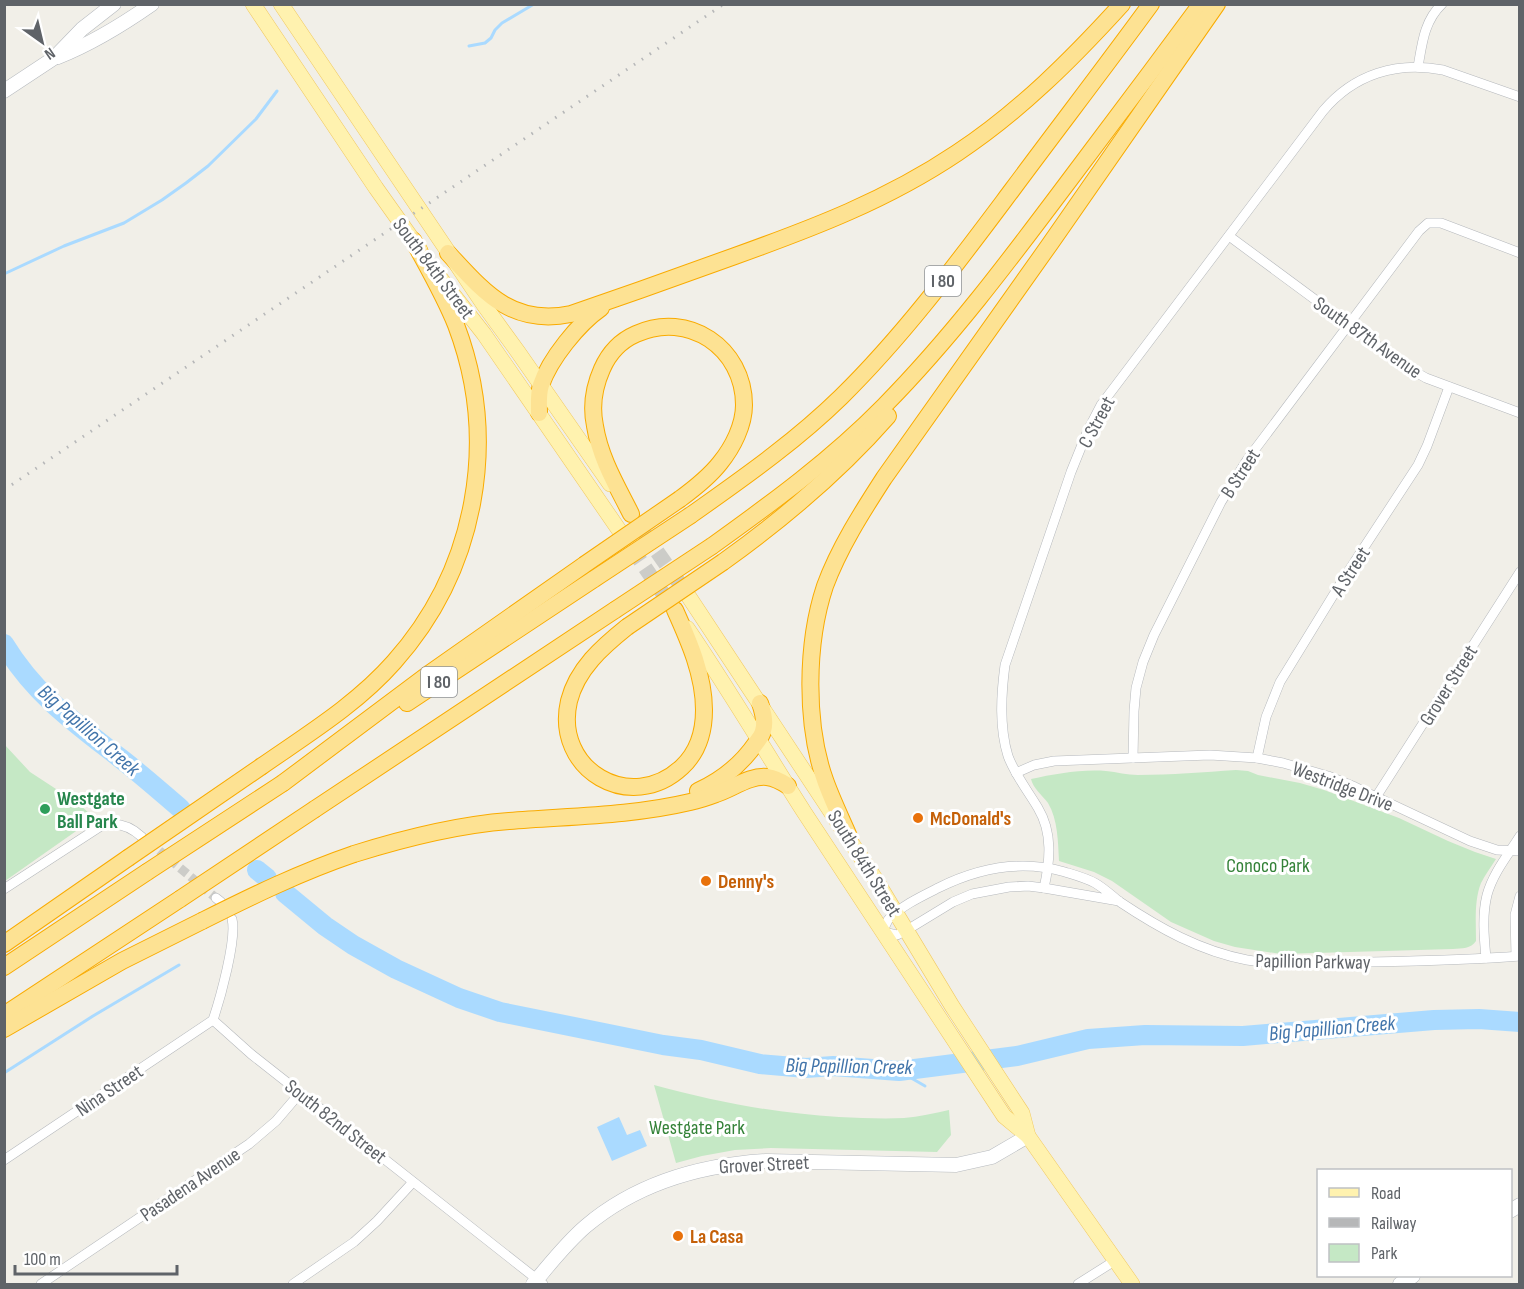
<svg xmlns="http://www.w3.org/2000/svg" width="1524" height="1289" font-family="'Sofia Sans Condensed',sans-serif">
  <style>
    .green { fill: #c5e8c5 }
    .water { fill: #aadaff }
    .lines { fill: none; stroke-linecap: round; stroke-linejoin: round }
    .stream { stroke: #aadaff; stroke-width: 3 }
    .river { stroke: #aadaff; stroke-width: 20 }
    .street-tunnel { stroke: #ccccc8; stroke-width: 9; stroke-dasharray: 9 4.5; stroke-linecap: butt }
    .primary-tunnel { stroke: #ccccc8; stroke-width: 15; stroke-dasharray: 15 8; stroke-linecap: butt }
    .street-casing { stroke: #b5b8bc; stroke-width: 10 }
    .secondary-casing { stroke: #b6babf; stroke-width: 15 }
    .primary-casing { stroke: #f2c960; stroke-width: 16 }
    .highway-casing { stroke: #f9ab00; stroke-width: 18 }
    .street { stroke: #fff; stroke-width: 9 }
    .secondary { stroke: #fff; stroke-width: 14 }
    .primary { stroke: #fff2af; stroke-width: 15 }
    .highway { stroke: #fde293; stroke-width: 16 }
    .rail { stroke: #b6b7b8; stroke-width: 3; stroke-dasharray: 1.5 8; stroke-linecap: butt }
    .highway-bridge-casing { stroke: #f9ab00; stroke-width: 18; stroke-linecap: butt }
    .highway-bridge { stroke: #fde293; stroke-width: 16 }
    .leisure-dot { fill: #2e9e5b; stroke: #fff; stroke-width: 2 }
    .food-dot { fill: #e8710a; stroke: #fff; stroke-width: 2 }
    .labels { text-anchor: middle; stroke-width: 6; stroke-linejoin: round; paint-order: stroke }
    .shield { fill: #fff; stroke: #8f9295; stroke-width: 1.5 }
    .shield-label { font-size: 18px; font-weight: bold; fill: #5f6368 }
    .street-label { font-size: 20px; fill: #5f6368; stroke: #fff }
    .leisure-label { font-size: 20px; font-weight: bold; fill: #27864d; stroke: #fff; text-anchor: start }
    .food-label { font-size: 20px; font-weight: bold; fill: #c56008; stroke: #fff; text-anchor: start }
    .park-label { font-size: 20px; fill: #348238; stroke: #fff }
    .water-label { font-size: 21px; font-style: italic; fill: #4174aa; stroke: #fff }
  </style>
  <rect width="100%" height="100%" fill="#f1efe8"/>
  <g class="green">
    <polygon points="4,744 30,772 79,804 91,815 89,822 5,881"/>
    <path d="M 1236,770 L 1248,771 L 1258,775 L 1300,783 L 1324,790 L 1399,818 L 1448,841 L 1475,852 L 1496,859 C 1491,867 1485,875 1481,883 C 1474,901 1476,922 1476,941 C 1471,949 1462,948 1453,949 L 1281,954 L 1235,947 L 1214,941 L 1171,922 L 1112,881 L 1094,872 L 1059,861 C 1058,842 1058,820 1048,803 C 1042,795 1033,788 1031,779 C 1055,774 1081,769 1106,771 C 1117,772 1127,775 1138,775 C 1171,775 1204,772 1236,770 Z"/>
    <path d="M 654,1085 C 717,1102 774,1113 839,1117 C 861,1118 883,1119 904,1118 C 919,1117 934,1113 949,1110 L 951,1135 L 937,1152 L 771,1148 L 735,1150 L 702,1156 L 676,1163 Z"/>
  </g>
  <polygon class="water" points="619,1117 627,1135 640,1130 647,1146 612,1161 597,1127"/>
  <g class="lines">
    <g class="stream">
      <polyline points="469,46 485,43 491,38 495,30 502,23 534,4"/>
      <polyline points="4,274 64,246 124,223 162,200 186,183 208,166 256,119 277,91"/>
      <polyline points="899,1071 925,1086"/>
      <polyline points="4,1073 93,1016 179,965"/>
    </g>
    <g class="river">
      <path d="M 4,644 C 35,695 75,723 120,758 C 141,774 161,792 181,809"/>
      <polyline points="257,870 267,878"/>
      <polyline points="285,893 325,926 353,945 396,969 459,998 500,1012 663,1045 701,1050 760,1064 806,1068 833,1066 899,1071 1017,1056 1088,1039 1145,1035 1243,1036 1434,1020 1479,1019 1520,1022"/>
    </g>
    <polyline class="street-tunnel" points="149,842 216,898"/>
    <g class="primary-tunnel">
      <polyline points="619,530 673,608"/>
      <polyline points="644,533 689,597"/>
    </g>
    <defs>
      <g id="street">
        <path d="M 1418,67 C 1422,44 1424,21 1442,4"/>
        <polyline points="1229,236 1405,366 1426,378 1520,413"/>
        <polyline points="1133,758 1134,711 1136,688 1143,662 1154,635 1221,502 1247,460 1419,231 1428,223 1441,223 1520,253"/>
        <polyline points="1257,758 1266,717 1280,682 1342,581 1418,465 1427,446 1449,387"/>
        <polyline points="1016,773 1034,765 1054,761 1210,755 1257,758 1283,763 1328,776 1355,787 1470,841 1497,850 1520,851"/>
        <polyline points="1376,797 1520,572"/>
        <path d="M 1044,888 C 1050,861 1053,833 1038,808 C 1028,791 1015,775 1008,756 C 999,727 1001,695 1005,665 L 1071,472 L 1088,430 L 1101,405 L 1323,111 C 1354,74 1397,61 1443,70 L 1520,97"/>
        <path d="M 4,889 L 101,826 C 117,821 130,826 142,837"/>
        <polyline points="216,898 221,902"/>
        <path d="M 1119,901 L 1044,888 L 1028,886 L 1009,887 L 972,894 L 953,902 L 907,930 L 897,935 L 883,932 C 884,928 886,924 888,920 C 899,907 922,896 938,888 C 978,868 1020,859 1065,872 C 1075,875 1086,878 1095,883 C 1104,888 1112,896 1120,902 C 1159,928 1200,951 1247,960 C 1288,967 1329,963 1370,962 C 1420,961 1470,960 1520,956"/>
        <polyline points="1516,956 1515,915 1520,896"/>
        <path d="M 1486,958 C 1484,937 1482,915 1487,895 C 1493,873 1508,855 1520,836"/>
        <polyline points="213,1020 251,1054 543,1284"/>
        <path d="M 213,1020 C 220,999 237,939 232,919"/>
        <polyline points="4,1160 213,1020"/>
        <polyline points="41,1284 249,1144 276,1121 300,1093"/>
        <polyline points="293,1284 354,1242 377,1221 413,1182"/>
        <polyline points="1078,1284 1116,1260"/>
      </g>
      <g id="secondary">
        <path d="M 58,57 C 93,43 122,25 152,4"/>
        <polyline points="4,91 54,58 82,29 114,4"/>
        <polyline points="1510,1211 1520,1205"/>
        <path d="M 533,1284 C 550,1264 566,1243 586,1226 C 637,1183 701,1165 766,1161 L 956,1165 L 992,1157 L 1028,1136"/>
        <polyline points="1400,1284 1413,1276"/>
      </g>
      <g id="primary">
        <polyline points="253,4 376,188 420,250"/>
        <polyline points="281,4 484,305 518,352 610,484"/>
        <polyline points="437,274 484,334 619,530"/>
        <polyline points="689,597 876,880 952,1006 1022,1113 1028,1136"/>
        <path d="M 687,628 C 728,688 765,751 804,812 C 870,914 937,1015 1004,1116 L 1028,1136 L 1132,1284"/>
      </g>
      <g id="highway">
        <path d="M 448,253 C 485,293 512,326 571,314 C 626,295 680,276 735,256 C 813,228 887,200 957,153 C 1019,112 1072,59 1122,4"/>
        <path d="M 539,413 C 539,404 538,394 541,385 C 550,359 578,324 601,308"/>
        <path d="M 631,514 C 617,486 600,458 595,426 C 591,407 594,387 602,369 C 609,353 620,341 636,334 C 688,310 744,348 744,405 C 744,425 733,447 720,463 C 709,477 695,488 680,499"/>
        <path d="M 691,515 C 743,478 795,442 841,397 C 905,334 958,262 1012,190 C 1058,128 1105,67 1151,4"/>
        <path d="M 712,546 C 772,503 832,459 884,406 C 951,338 1008,262 1065,186 C 1111,125 1156,65 1201,4"/>
        <path d="M 723,562 C 783,519 839,472 888,416"/>
        <path d="M 627,627 C 602,647 577,669 569,701 C 553,770 631,815 682,767 C 698,752 704,732 704,710 C 704,675 689,641 675,610"/>
        <polyline points="407,703 594,579"/>
        <path d="M 262,766 C 308,734 357,704 394,662 C 476,570 500,441 456,325 C 444,295 428,268 413,240"/>
        <polyline points="283,783 430,673 584,565"/>
        <path d="M 698,791 C 722,780 741,765 756,743 C 758,740 762,736 763,731 C 766,722 763,712 760,703"/>
        <polyline points="315,809 615,610"/>
        <path d="M 850,839 C 842,820 832,800 825,780 C 805,724 806,643 825,586 C 839,548 862,512 884,478 L 1050,244 L 1217,4"/>
        <path d="M 354,854 C 405,838 456,825 509,821 C 569,816 631,816 690,802 C 699,800 708,797 716,794 C 732,789 750,775 767,777 C 775,778 782,782 788,786"/>
        <polyline points="4,944 128,858"/>
        <polyline points="4,967 147,872"/>
        <polyline points="4,1015 180,899"/>
        <polyline points="4,1029 122,961 202,921"/>
      </g>
    </defs>
    <use href="#street" class="street-casing"/>
    <use href="#secondary" class="secondary-casing"/>
    <use href="#primary" class="primary-casing"/>
    <use href="#highway" class="highway-casing"/>
    <use href="#street" class="street"/>
    <use href="#secondary" class="secondary"/>
    <use href="#primary" class="primary"/>
    <use href="#highway" class="highway"/>
    <polyline class="rail" points="4,490 724,4"/>
    <defs>
      <g id="highway-bridge">
        <polyline points="584,565 680,499"/>
        <polyline points="594,579 691,515"/>
        <polyline points="615,610 712,546"/>
        <polyline points="627,627 723,562"/>
        <polyline points="128,858 262,766"/>
        <polyline points="147,872 283,783"/>
        <polyline points="180,899 315,809"/>
        <path d="M 202,921 C 252,896 301,872 354,854"/>
      </g>
    </defs>
    <use href="#highway-bridge" class="highway-bridge-casing"/>
    <use href="#highway-bridge" class="highway-bridge"/>
  </g>
  <circle class="leisure-dot" cx="45" cy="809" r="6"/>
  <g class="food-dot">
    <circle cx="918" cy="818" r="6"/>
    <circle cx="706" cy="881" r="6"/>
    <circle cx="678" cy="1236" r="6"/>
  </g>
  <g class="labels">
    <g class="shield">
      <rect x="925" y="266" width="36" height="30" rx="4.5"/>
      <rect x="421" y="667" width="36" height="30" rx="4.5"/>
    </g>
    <g class="shield-label">
      <text x="943" y="287">I 80</text>
      <text x="439" y="688">I 80</text>
    </g>
    <g class="street-label">
      <text transform="translate(434 268) rotate(53)" y="7">South 84th Street</text>
      <text transform="translate(1368 337) rotate(35)" y="7">South 87th Avenue</text>
      <text transform="translate(1096 422) rotate(-62)" y="7">C Street</text>
      <text transform="translate(1240 473) rotate(-57)" y="7">B Street</text>
      <text transform="translate(1350 571) rotate(-57)" y="7">A Street</text>
      <text transform="translate(1448 685) rotate(-58)" y="7">Grover Street</text>
      <text transform="translate(1343 786) rotate(21)" y="7">Westridge Drive</text>
      <text transform="translate(865 863) rotate(58)" y="7">South 84th Street</text>
      <text transform="translate(1313 961) rotate(1)" y="7">Papillion Parkway</text>
      <text transform="translate(109 1090) rotate(-34)" y="7">Nina Street</text>
      <text transform="translate(336 1121) rotate(38)" y="7">South 82nd Street</text>
      <text transform="translate(764 1164) rotate(-3)" y="7">Grover Street</text>
      <text transform="translate(190 1184) rotate(-34)" y="7">Pasadena Avenue</text>
    </g>
    <g class="leisure-label">
      <text x="57" y="805">Westgate<tspan x="57" dy="23">Ball Park</tspan></text>
    </g>
    <g class="food-label">
      <text x="930" y="825">McDonald's</text>
      <text x="718" y="888">Denny's</text>
      <text x="690" y="1243">La Casa</text>
    </g>
    <g class="park-label">
      <text x="1268" y="872">Conoco Park</text>
      <text x="697" y="1134">Westgate Park</text>
    </g>
    <g class="water-label">
      <text transform="translate(89 730) rotate(41)" y="7">Big Papillion Creek</text>
      <text transform="translate(1332 1028) rotate(-5)" y="7">Big Papillion Creek</text>
      <text transform="translate(849 1066) rotate(1)" y="7">Big Papillion Creek</text>
    </g>
  </g>
  <rect width="1524" height="1289" fill="none" stroke="#5f6368" stroke-width="12"/>
  <rect x="1317" y="1169" width="195" height="108" fill="#ffffff" stroke="#bfc1c3" stroke-width="1.5"/>
  <rect x="1329" y="1188" width="30" height="9" fill="#fff2af" stroke="#bfc1c3" stroke-width="1.5"/>
  <text x="1371" y="1199" font-size="18" fill="#5f6368">Road</text>
  <rect x="1329" y="1218" width="30" height="9" fill="#b6b7b8" stroke="#bfc1c3" stroke-width="1.5"/>
  <text x="1371" y="1229" font-size="18" fill="#5f6368">Railway</text>
  <rect x="1329" y="1244" width="30" height="18" fill="#c5e8c5" stroke="#bfc1c3" stroke-width="1.5"/>
  <text x="1371" y="1259" font-size="18" fill="#5f6368">Park</text>
  <g transform="translate(42 42) rotate(146)" stroke="#ffffff" stroke-width="4.5" paint-order="stroke">
  <path d="M0-4.5L10 22L0 15L-10 22Z" fill="#5f6368"/>
  <text y="-9" font-size="16" font-weight="bold" text-anchor="middle" fill="#5f6368">N</text>
  </g>
  <path d="M15 1265v9h162v-9" fill="none" stroke="#5f6368" stroke-width="3"/>
  <text x="24" y="1265" font-size="18" fill="#5f6368" stroke="#ffffff" stroke-width="4.5" paint-order="stroke">100 m</text>
</svg>
